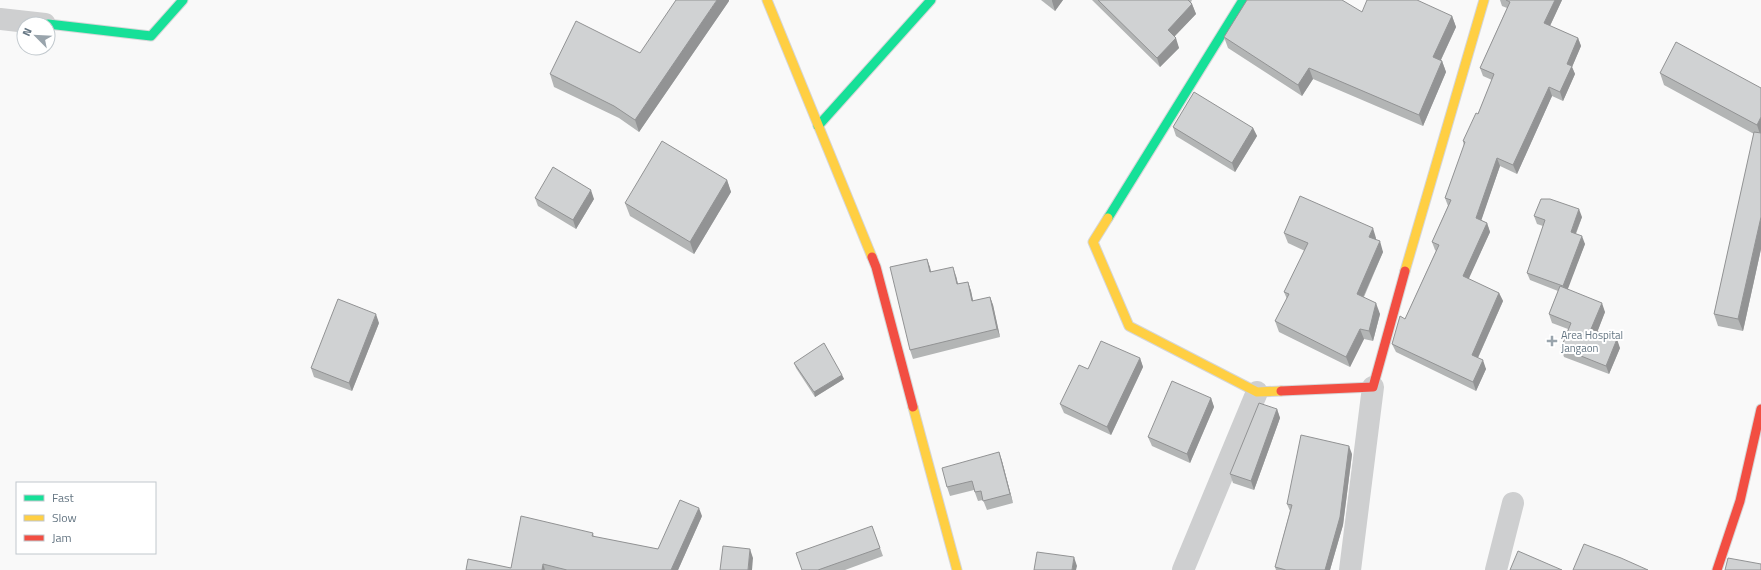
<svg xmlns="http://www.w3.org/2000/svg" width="1761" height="570" font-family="'Titillium Web',sans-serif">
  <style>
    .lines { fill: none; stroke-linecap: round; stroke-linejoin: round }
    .fast-casing { stroke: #d5d6d7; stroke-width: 11 }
    .slow-casing { stroke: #d5d6d7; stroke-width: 11 }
    .jam-casing { stroke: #d5d6d7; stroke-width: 11 }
    .street { stroke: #cecfd0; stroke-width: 22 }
    .fast { stroke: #16e098; stroke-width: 9 }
    .slow { stroke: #ffcf43; stroke-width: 9 }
    .jam { stroke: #f24e42; stroke-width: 9 }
    .wall { fill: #b3b5b5 }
    .shaded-wall { fill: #929394 }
    .building { fill: #d0d2d3; stroke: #929394 }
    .poi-dot { fill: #99a4ac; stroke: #fff; stroke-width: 1.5 }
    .labels { text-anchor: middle; stroke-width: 4; stroke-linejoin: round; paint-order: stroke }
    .poi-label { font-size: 11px; fill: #657683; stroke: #fff; text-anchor: start }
  </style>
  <rect width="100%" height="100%" fill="#f9f9f9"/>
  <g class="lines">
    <defs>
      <g id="fast">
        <polyline points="48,24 151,36 183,0"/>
        <polyline points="818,126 931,0"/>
        <polyline points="1108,218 1243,0"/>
      </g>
      <g id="slow">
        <polyline points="767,0 872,257"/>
        <polyline points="1108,218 1093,242 1129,326 1257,392 1281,391"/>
        <polyline points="1405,271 1484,0"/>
        <polyline points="913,407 957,570"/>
      </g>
      <g id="jam">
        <polyline points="872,257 876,267 913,407"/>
        <polyline points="1281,391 1373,387 1405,271"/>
        <polyline points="1717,570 1740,501 1761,409"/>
      </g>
    </defs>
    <use href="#fast" class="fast-casing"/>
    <use href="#slow" class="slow-casing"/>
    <use href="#jam" class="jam-casing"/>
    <g class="street">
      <polyline points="0,19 45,24"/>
      <polyline points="1183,570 1257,392"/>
      <polyline points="1350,570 1373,387"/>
      <polyline points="1496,570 1513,503"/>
    </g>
    <use href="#fast" class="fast"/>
    <use href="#slow" class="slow"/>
    <use href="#jam" class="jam"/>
  </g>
  <g class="wall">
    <polygon points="1041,0 1063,0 1055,11"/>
    <polygon points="1092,0 1192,0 1191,2 1192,4 1196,14 1174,37 1179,48 1160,67"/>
    <polygon points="1500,0 1562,0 1550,26 1578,38 1581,46 1572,67 1575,74 1563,101 1552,96 1517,174 1500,166 1481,220 1487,223 1490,232 1468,279 1499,293 1503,301 1478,358 1486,369 1476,391 1396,352 1392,344 1405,319 1436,251 1435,250 1432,242 1448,206 1445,198 1464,146 1463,141 1478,114 1492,80 1483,76 1480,68 1507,8 1502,6"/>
    <polygon points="729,1 639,132 619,118 554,87 550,74 640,53"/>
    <polygon points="1362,12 1452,16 1456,27 1441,60 1442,61 1446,72 1423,126 1313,79 1302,96 1228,48 1224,37"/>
    <polygon points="1660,73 1761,88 1761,249 1743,331 1718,326 1714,314 1754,134 1664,85"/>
    <polygon points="1173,127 1253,128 1257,136 1235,172 1176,136"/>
    <polygon points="727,180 731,192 694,254 630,216 625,203"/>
    <polygon points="535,198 594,199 576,229 538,206"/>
    <polygon points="1534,216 1582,217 1576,234 1585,244 1567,289 1605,312 1597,332 1620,348 1609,374 1564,357 1561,348 1568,329 1552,323 1549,314 1558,291 1530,280 1527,273 1543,226 1537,224"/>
    <polygon points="1284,233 1376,238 1376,240 1383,252 1364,297 1380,314 1373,341 1364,339 1350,367 1279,332 1275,321 1287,299 1284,292 1305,251 1288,243"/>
    <polygon points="927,259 931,272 956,276 958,284 968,282 971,291 973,301 990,297 993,305 1000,337 913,359 910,350"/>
    <polygon points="379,323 352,391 314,377 311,368"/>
    <polygon points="1140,358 1143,367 1111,435 1064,413 1060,404 1088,369"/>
    <polygon points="794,363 842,375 844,379 815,397 796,368"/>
    <polygon points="1211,398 1214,407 1190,463 1152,446 1148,437"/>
    <polygon points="1277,409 1280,418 1254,490 1233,483 1230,474"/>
    <polygon points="999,452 1002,461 1013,503 987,510 983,500 978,501 974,490 950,496 947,487"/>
    <polygon points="1352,454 1343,525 1330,570 1276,570 1275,567 1290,511 1287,504"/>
    <polygon points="702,516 678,570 466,570 511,568 593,533 594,537 658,549"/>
    <polygon points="872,526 883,556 845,570 802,570"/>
  </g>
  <g class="shaded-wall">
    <polygon points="717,0 729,0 729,1 639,132 635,120"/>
    <polygon points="1052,0 1063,0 1055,11 1052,1"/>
    <polygon points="1555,0 1562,0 1547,32 1544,23"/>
    <polygon points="1192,4 1196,14 1171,40 1168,30"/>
    <polygon points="1452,16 1456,27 1437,68 1433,57"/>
    <polygon points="1176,38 1179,48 1160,67 1157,58"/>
    <polygon points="1578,38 1581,46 1572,67 1575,74 1563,101 1560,92 1567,64"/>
    <polygon points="1442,61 1446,72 1423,126 1419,115"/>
    <polygon points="1309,68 1313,79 1302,96 1298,85"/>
    <polygon points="1549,87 1552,96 1517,174 1513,165"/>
    <polygon points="1761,117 1761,137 1757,125"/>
    <polygon points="1253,128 1257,136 1235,172 1232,163"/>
    <polygon points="1497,158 1500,166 1479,227 1476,218"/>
    <polygon points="727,180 731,192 694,254 690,242"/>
    <polygon points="591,190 594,199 576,229 573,220"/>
    <polygon points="1579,209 1582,217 1573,240 1571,232"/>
    <polygon points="1761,217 1761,249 1743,331 1738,319"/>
    <polygon points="1487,223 1490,232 1466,285 1463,276"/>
    <polygon points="1373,228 1376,238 1373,247 1369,237"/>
    <polygon points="1582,236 1585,244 1566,294 1563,286"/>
    <polygon points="1380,241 1383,252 1360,304 1357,294"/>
    <polygon points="927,259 930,267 933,281 930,272"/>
    <polygon points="953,267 956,276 960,293 957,284"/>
    <polygon points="968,282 971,291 975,310 972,301"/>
    <polygon points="1499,293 1503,301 1475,364 1472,355"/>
    <polygon points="990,297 993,305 1000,337 997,329"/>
    <polygon points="1376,303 1380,314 1373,341 1369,331"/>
    <polygon points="1602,303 1605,312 1595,338 1591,329"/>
    <polygon points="376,314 379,323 352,391 349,383"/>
    <polygon points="1360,329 1364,339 1350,367 1346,357"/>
    <polygon points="1617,339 1620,348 1609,374 1606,366"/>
    <polygon points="1140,358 1143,367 1111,435 1107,427"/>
    <polygon points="1483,360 1486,369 1476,391 1473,382"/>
    <polygon points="842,375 844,379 815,397 814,392"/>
    <polygon points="1211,398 1214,407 1190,463 1187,454"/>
    <polygon points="1277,409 1280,418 1254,490 1251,481"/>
    <polygon points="1349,446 1352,454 1343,525 1330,570 1325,570"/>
    <polygon points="999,452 1002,461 1013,503 1010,494"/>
    <polygon points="699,508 702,516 678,570 671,570"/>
    <polygon points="750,549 753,558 752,570 748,570"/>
    <polygon points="1074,557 1077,566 1076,570 1072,570"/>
    <polygon points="543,564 545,570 542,570"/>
  </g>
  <g class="building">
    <polygon points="676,0 717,0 635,120 614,106 550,74 576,21 640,53"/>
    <polygon points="1098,0 1188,0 1192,4 1168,30 1176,38 1157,58"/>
    <polygon points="1247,0 1342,0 1362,12 1367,0 1417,0 1452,16 1433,57 1442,61 1419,115 1309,68 1298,85 1224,37"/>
    <polygon points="1506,0 1555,0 1544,23 1578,38 1567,64 1572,66 1560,92 1549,87 1513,165 1497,158 1476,218 1487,223 1463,276 1499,293 1472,355 1483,360 1473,382 1392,344 1400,316 1405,319 1439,245 1432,242 1451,200 1445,198 1465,142 1463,141 1476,113 1478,114 1494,74 1480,68 1510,2"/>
    <polygon points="1676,42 1761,88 1761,117 1757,125 1660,73"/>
    <polygon points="1194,92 1253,128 1232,163 1173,127"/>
    <polygon points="1754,132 1761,133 1761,217 1738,319 1714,314"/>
    <polygon points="662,141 727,180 690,242 625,203"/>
    <polygon points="553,167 591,190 573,220 535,198"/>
    <polygon points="1300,196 1373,228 1369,237 1380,241 1357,294 1376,303 1369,331 1360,329 1346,357 1275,321 1289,294 1284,292 1308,243 1284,233"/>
    <polygon points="1541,199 1550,199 1579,209 1571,232 1582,236 1563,286 1527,273 1545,220 1534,216"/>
    <polygon points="927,259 930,272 953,267 957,284 968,282 972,301 990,297 997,329 910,350 890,267"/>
    <polygon points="1560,286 1602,303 1591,329 1617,339 1606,366 1561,348 1571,323 1549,314"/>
    <polygon points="338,299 376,314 349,383 311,368"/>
    <polygon points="1101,341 1140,358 1107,427 1060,404 1079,365 1088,369"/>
    <polygon points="824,343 842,375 814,392 794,363"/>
    <polygon points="1172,381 1211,398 1187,454 1148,437"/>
    <polygon points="1259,403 1277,409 1251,481 1230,474"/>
    <polygon points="1301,435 1349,446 1340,517 1325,570 1286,570 1275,567 1292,505 1287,504"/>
    <polygon points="999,452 1010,494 983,501 981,491 975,492 972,481 947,487 942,468"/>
    <polygon points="680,500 699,508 671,570 567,570 543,564 542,570 466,570 468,559 511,568 521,516 593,533 592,536 658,549"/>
    <polygon points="872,526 880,548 818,570 802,570 796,553"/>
    <polygon points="1584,544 1621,558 1648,570 1573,570"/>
    <polygon points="723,546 750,549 748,570 720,570"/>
    <polygon points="1518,551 1562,570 1510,570"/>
    <polygon points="1037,552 1074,557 1072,570 1034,570"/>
    <polygon points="1728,558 1761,564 1761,570 1725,570"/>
  </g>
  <path class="poi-dot" d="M1550 335h4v4h4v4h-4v4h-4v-4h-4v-4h4z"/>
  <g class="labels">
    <g class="poi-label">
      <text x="1561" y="339">Area Hospital<tspan x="1561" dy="13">Jangaon</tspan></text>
    </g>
  </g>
  <rect x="16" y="482" width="140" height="72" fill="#ffffff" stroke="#c1c8cd"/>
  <rect x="24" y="495" width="20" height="6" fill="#16e098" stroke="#c1c8cd"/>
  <text x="52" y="502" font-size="12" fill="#657683">Fast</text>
  <rect x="24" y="515" width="20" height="6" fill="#ffcf43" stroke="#c1c8cd"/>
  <text x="52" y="522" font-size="12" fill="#657683">Slow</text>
  <rect x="24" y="535" width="20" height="6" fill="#f24e42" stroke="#c1c8cd"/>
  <text x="52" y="542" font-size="12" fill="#657683">Jam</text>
  <g transform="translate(36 36) rotate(294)"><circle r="19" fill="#ffffff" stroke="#c1c8cd"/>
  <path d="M0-3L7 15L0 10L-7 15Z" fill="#99a4ac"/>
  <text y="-6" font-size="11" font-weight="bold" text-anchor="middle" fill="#657683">N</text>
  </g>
</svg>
